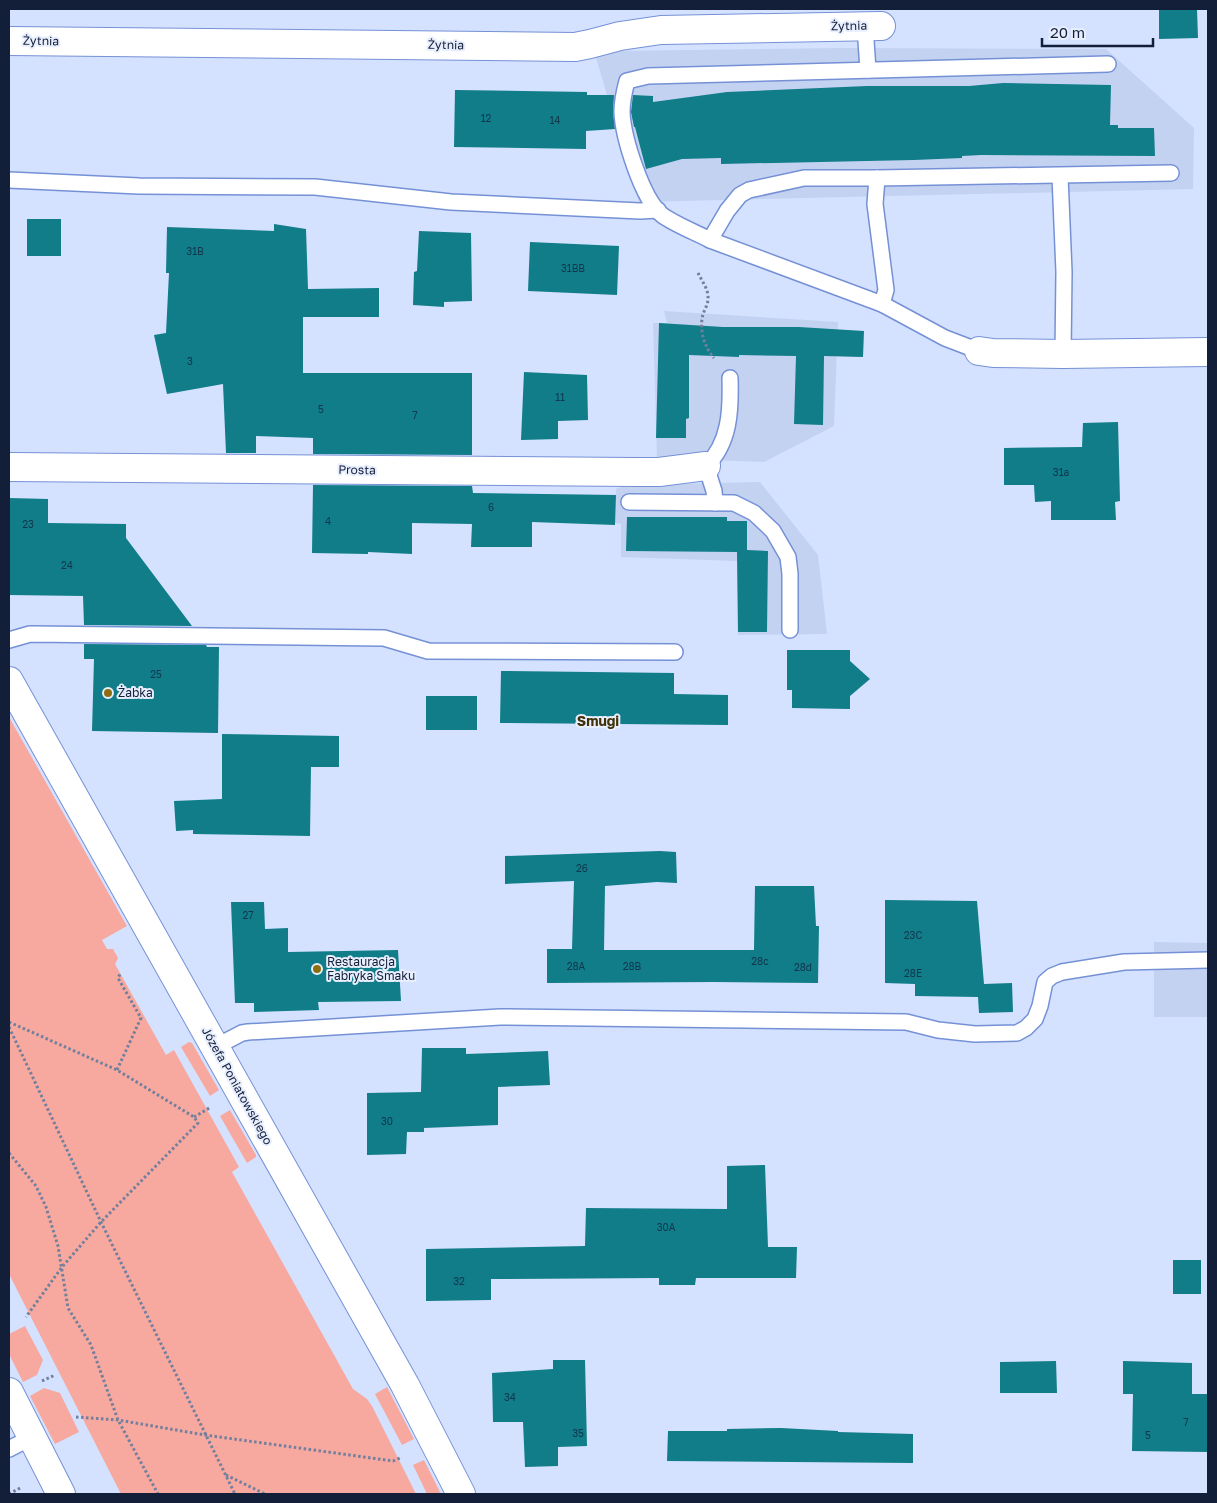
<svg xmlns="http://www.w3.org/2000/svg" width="1217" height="1503" font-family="'Golos Text',sans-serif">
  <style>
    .built { fill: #c4d2f2 }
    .green { fill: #f7a9a0 }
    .building { fill: #107d89 }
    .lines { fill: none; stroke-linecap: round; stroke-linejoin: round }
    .lane-casing { stroke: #7591d6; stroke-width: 18 }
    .street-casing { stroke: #7591d6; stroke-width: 30 }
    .secondary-casing { stroke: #7591d6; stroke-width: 30 }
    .path { stroke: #737f9c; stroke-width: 3; stroke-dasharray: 2.5 2.5; stroke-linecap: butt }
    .lane { stroke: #fff; stroke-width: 15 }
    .street { stroke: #fff; stroke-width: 28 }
    .secondary { stroke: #fff; stroke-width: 28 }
    .poi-dot { fill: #8d6d10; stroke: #e7eefd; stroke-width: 2 }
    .labels { text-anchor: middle; stroke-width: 4; stroke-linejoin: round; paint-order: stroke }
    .number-label { font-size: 10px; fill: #12364d }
    .street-label { font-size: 12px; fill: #131e39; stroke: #e7eefd }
    .poi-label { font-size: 12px; fill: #131e39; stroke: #e7eefd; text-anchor: start }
    .neighbourhood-label { font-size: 14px; font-weight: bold; fill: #413208; stroke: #e7eefd }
  </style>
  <rect width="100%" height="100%" fill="#d4e1ff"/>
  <g class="built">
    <polygon points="842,48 1106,49 1194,128 1193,189 639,202 596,58 608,51"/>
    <polygon points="664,311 838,322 834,426 764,462 657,458 653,323 667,323"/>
    <polygon points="760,482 818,555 827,634 738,635 737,561 621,557 621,524 615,523 616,489 624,485"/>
    <polygon points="1154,942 1208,943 1208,1017 1154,1017"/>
  </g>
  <g class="green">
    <polygon points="9,717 127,926 102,940 107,949 113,949 118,958 115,964 166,1055 174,1050 239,1167 232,1172 353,1389 367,1399 372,1406 416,1494 121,1494 9,1274"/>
    <polygon points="189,1042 192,1043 219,1090 210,1096 181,1047"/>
    <polygon points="230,1110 256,1155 256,1157 247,1163 220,1116"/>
    <polygon points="25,1326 43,1360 37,1375 23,1382 9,1354 9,1334"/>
    <polygon points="387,1387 414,1439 402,1445 375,1394"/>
    <polygon points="44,1388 60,1393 79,1432 55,1444 30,1396"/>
    <polygon points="424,1460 441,1494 427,1494 413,1465"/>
  </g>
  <g class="building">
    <polygon points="1159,9 1197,9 1198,38 1159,39"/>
    <polygon points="1003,83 1111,85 1110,125 1118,125 1118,128 1154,128 1155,156 981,155 962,156 962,158 914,160 721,164 721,158 682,159 646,169 635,127 634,127 631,112 633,95 653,96 653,102 727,92 867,86 969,86"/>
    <polygon points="455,90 587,92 587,95 614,95 613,112 615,129 586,131 586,149 454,147"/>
    <rect x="27" y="219" width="34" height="37"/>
    <polygon points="274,224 306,229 308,289 379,288 379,317 303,317 303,373 472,373 472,455 313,454 313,438 256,436 256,453 226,453 223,384 167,394 154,335 166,333 169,273 166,273 167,227 274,231"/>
    <polygon points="419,231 471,233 472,301 444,302 444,307 413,305 414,272 417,271"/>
    <polygon points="530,242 619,246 617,295 528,291"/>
    <polygon points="659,323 723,327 799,327 864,331 863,357 824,356 823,425 794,424 796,356 739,355 739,357 689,355 689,418 686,419 686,438 656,438"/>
    <polygon points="524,372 587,375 588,420 558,421 558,439 521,440"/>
    <polygon points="1118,422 1120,501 1115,502 1116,520 1051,520 1051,501 1035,502 1034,485 1004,485 1004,448 1082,447 1083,423"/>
    <polygon points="313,485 472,486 473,493 616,495 615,525 532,522 532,547 471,547 472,524 412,523 412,554 368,552 368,554 312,553"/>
    <polygon points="9,498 48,499 48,523 126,524 126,538 192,626 84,625 83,596 9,595"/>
    <polygon points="627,517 727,517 727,521 747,521 747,550 768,551 767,632 738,632 737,552 626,551"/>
    <polygon points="84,644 206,645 207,647 219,647 218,733 92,731 94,659 84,659"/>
    <polygon points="787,650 850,650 850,661 870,679 850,696 850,709 792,708 792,690 787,690"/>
    <polygon points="501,671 674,673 674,694 728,695 728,725 500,723"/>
    <rect x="426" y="696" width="51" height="34"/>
    <polygon points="222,734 339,736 339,767 311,767 310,836 193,834 193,830 176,831 174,801 222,799"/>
    <polygon points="660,851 676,852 677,883 657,882 605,886 604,950 754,950 755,886 814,886 816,926 819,926 818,983 713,982 547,983 547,949 572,949 574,881 505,884 505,856"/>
    <polygon points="885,900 977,901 984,984 1012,983 1013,1012 979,1013 978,997 915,996 915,984 885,983"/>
    <polygon points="231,902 264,902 265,929 288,928 288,952 398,950 401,1001 318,1002 319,1010 254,1012 254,1003 235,1003"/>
    <polygon points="422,1048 466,1048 466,1054 548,1051 550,1085 498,1087 498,1125 424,1128 424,1132 407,1132 406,1154 367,1155 367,1093 421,1092"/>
    <polygon points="765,1165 768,1247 797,1247 796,1278 696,1278 695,1285 659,1285 659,1278 491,1279 491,1300 426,1301 426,1249 585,1246 586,1208 727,1209 727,1166"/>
    <rect x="1173" y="1260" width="28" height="34"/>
    <polygon points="553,1360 585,1360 587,1446 558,1447 558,1466 525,1467 523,1422 493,1422 492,1373 553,1369"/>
    <polygon points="1056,1361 1057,1393 1000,1393 1000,1362"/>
    <polygon points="1123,1361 1192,1363 1192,1394 1208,1394 1208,1452 1132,1451 1133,1394 1123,1394"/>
    <polygon points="781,1428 838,1431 838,1432 913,1434 913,1463 667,1461 668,1431 727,1431 727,1429"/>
  </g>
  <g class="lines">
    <defs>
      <g id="lane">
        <polyline points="865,26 868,70"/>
        <path d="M 1108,64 L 648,76 L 627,81 C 624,92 622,101 622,112 C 623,137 642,199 662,215 C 674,224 697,233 710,240 L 727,211 L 740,195 L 749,190 L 804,178 L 877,178 L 1171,173"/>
        <polyline points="1060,176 1064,272 1063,354"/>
        <polyline points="877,178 875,204 886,290 882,304"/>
        <polyline points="9,180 139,186 315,187 451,202 640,211 658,210"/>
        <polyline points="710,240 882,304 945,338 979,351"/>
        <polyline points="629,502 734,503 754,513 773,531 788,557 790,574 790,630"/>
        <path d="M 715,503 L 714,491 L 706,466 C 730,443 731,410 730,378"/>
        <polyline points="9,640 30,634 384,638 428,651 675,652"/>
        <polyline points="215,1047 242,1033 248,1032 500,1017 906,1022 938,1030 975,1034 1017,1033 1026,1028 1035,1019 1040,1006 1045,982 1052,976 1062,972 1124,962 1208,960"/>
        <polyline points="9,1449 32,1437"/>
      </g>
      <g id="street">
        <polyline points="9,41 575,47 590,44 620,36 661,30 881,26"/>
        <polyline points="979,351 993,353 1063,354 1208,352"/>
        <polyline points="9,467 635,472 659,472 706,466"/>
        <polyline points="9,1392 61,1494"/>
      </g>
      <polyline id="secondary" points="9,681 405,1385 461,1494"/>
    </defs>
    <use href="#lane" class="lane-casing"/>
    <use href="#street" class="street-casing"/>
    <use href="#secondary" class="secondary-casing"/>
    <g class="path">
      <path d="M 698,273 C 702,281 709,290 708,299 C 708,304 705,309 703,314 C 699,329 704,347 714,358"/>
      <polyline points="9,1022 117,1070 194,1117 198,1123 101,1222 62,1267 26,1317"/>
      <polyline points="9,1027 101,1222 235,1494"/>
      <polyline points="117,1070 141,1018 118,978 120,974"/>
      <polyline points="194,1117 211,1107"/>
      <polyline points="9,1153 36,1186 46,1207 58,1246 68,1308 91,1345 118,1420 158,1494"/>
      <polyline points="42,1381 55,1375"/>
      <polyline points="76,1417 118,1420 205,1435 393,1461 402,1457"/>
      <polyline points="226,1475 265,1494"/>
      <polyline points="9,1494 22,1487"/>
    </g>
    <use href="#lane" class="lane"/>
    <use href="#street" class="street"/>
    <use href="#secondary" class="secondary"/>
  </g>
  <g class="poi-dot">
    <circle cx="108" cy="693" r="5"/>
    <circle cx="317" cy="969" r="5"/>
  </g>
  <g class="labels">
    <g class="number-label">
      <text x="486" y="122">12</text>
      <text x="555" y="124">14</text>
      <text x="195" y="255">31B</text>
      <text x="573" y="272">31BB</text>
      <text x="190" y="365">3</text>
      <text x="560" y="401">11</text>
      <text x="321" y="413">5</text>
      <text x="415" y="419">7</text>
      <text x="1061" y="476">31a</text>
      <text x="491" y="511">6</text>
      <text x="328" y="525">4</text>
      <text x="28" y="528">23</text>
      <text x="67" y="569">24</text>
      <text x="156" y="678">25</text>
      <text x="582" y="872">26</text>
      <text x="248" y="919">27</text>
      <text x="913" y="939">23C</text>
      <text x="760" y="965">28c</text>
      <text x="576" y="970">28A</text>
      <text x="632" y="970">28B</text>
      <text x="803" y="971">28d</text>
      <text x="913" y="977">28E</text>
      <text x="387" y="1125">30</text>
      <text x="666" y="1231">30A</text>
      <text x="459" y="1285">32</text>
      <text x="510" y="1401">34</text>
      <text x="1186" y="1426">7</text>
      <text x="578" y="1437">35</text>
      <text x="1148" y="1439">5</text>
    </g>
    <g class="street-label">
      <text transform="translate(849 26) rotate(-1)" y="4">Żytnia</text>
      <text transform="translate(41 41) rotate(1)" y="4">Żytnia</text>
      <text transform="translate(446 45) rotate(1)" y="4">Żytnia</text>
      <text transform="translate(357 470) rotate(1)" y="4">Prosta</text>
      <text transform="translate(237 1086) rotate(61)" y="4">Józefa Poniatowskiego</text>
    </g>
    <g class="poi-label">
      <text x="118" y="697">Żabka</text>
      <text x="327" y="966">Restauracja<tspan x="327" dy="14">Fabryka Smaku</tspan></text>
    </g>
    <g class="neighbourhood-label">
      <text x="598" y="726">Smugi</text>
    </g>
  </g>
  <rect width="1217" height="1503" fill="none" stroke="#131e39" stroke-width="20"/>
  <path d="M1042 38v8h111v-8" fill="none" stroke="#131e39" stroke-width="2.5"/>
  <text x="1050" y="38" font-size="15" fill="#131e39" stroke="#e7eefd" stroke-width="4" paint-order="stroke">20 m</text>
</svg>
